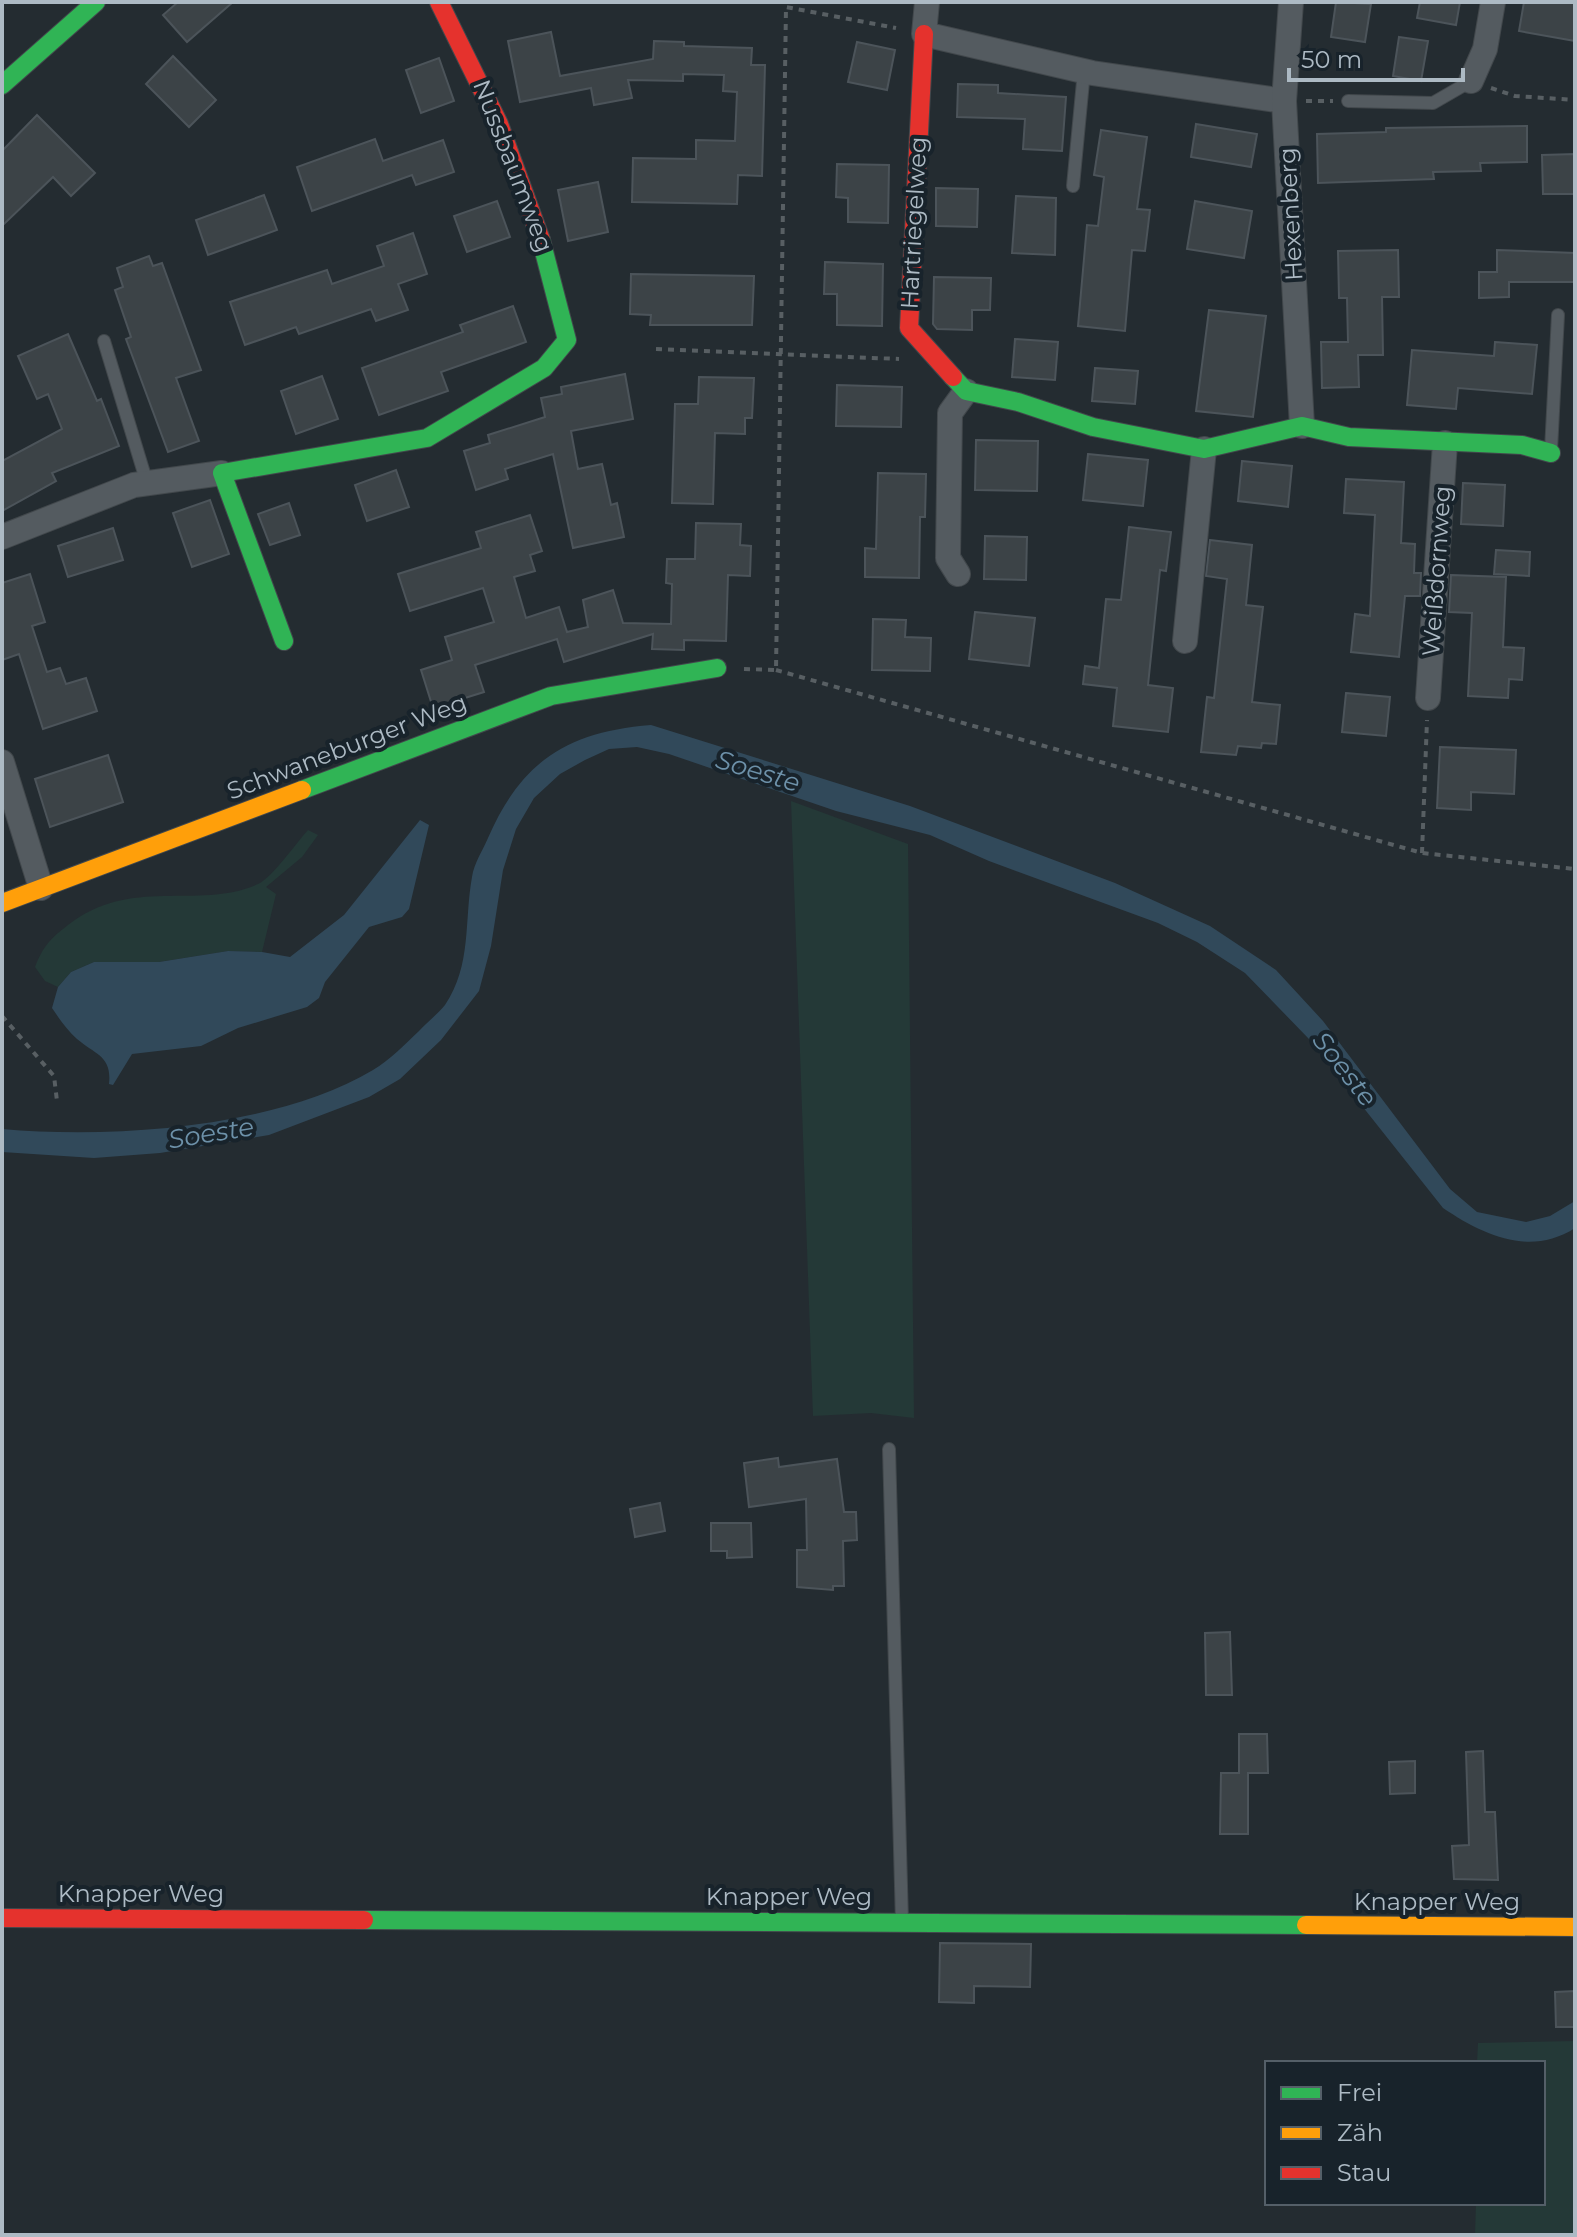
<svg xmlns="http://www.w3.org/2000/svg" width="1577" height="2237" font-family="Montserrat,sans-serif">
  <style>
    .green { fill: #243937 }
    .water { fill: #31495a }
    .building { fill: #3c4347; stroke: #4c545a; stroke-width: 2 }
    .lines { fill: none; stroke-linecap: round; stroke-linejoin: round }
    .lane-casing { stroke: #42484c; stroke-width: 14 }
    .street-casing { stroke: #42484c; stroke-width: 26 }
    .fast-casing { stroke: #42484c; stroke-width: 20 }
    .slow-casing { stroke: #42484c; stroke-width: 20 }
    .jam-casing { stroke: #42484c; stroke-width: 20 }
    .path { stroke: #585f63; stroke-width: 4; stroke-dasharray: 6 6; stroke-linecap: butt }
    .lane { stroke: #545b60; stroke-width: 12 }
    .street { stroke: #545b60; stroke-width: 24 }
    .fast { stroke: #30b455; stroke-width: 18 }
    .slow { stroke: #ff9f0a; stroke-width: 18 }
    .jam { stroke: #e5322d; stroke-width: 18 }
    .labels { text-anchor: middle; stroke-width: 8; stroke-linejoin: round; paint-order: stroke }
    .street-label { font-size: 24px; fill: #adbac4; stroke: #18232b }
    .water-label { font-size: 26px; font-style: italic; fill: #6d91a9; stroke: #18232b }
  </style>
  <rect width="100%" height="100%" fill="#242c31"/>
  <g class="green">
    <polygon points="791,801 908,844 914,1418 871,1413 813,1416"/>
    <path d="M 308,830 L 318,835 L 302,857 L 266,887 L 276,894 L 262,952 L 228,951 L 159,962 L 94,962 L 71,972 L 58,987 L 45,981 L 35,967 C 43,946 51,938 68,925 C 132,875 198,911 258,884 C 273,877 296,843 308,830 Z"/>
    <polygon points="1575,2041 1575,2235 1475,2235 1476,2203 1543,2203 1543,2063 1477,2063 1478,2043"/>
  </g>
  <g class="water">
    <path d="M 651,725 L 910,806 L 1115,883 L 1210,926 L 1276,970 L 1323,1021 L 1450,1189 L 1477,1212 L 1526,1222 L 1550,1216 L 1575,1201 L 1575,1228 C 1530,1257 1483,1235 1443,1208 L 1309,1039 L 1245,973 L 1197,942 L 1158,923 L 989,861 L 930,835 L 836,811 L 669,754 L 637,747 L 609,749 L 585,760 L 560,774 L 534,798 L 516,829 L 503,870 L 491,946 L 479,991 L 441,1040 L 400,1079 L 369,1097 L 269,1135 L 160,1153 L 94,1158 L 2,1152 L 2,1129 C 114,1139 275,1128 373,1070 C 390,1060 405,1044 419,1031 C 427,1022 438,1014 445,1005 C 472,965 464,921 472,877 C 474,863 483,850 488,838 C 522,760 568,732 651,725 Z"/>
    <path d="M 420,820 L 429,825 L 409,909 L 402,917 L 369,927 L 325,982 L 319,998 L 307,1007 L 238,1028 L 201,1046 L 132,1054 L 113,1085 L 109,1084 C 112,1056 96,1055 77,1039 C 67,1030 60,1020 52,1008 L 58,987 L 71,972 L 94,962 L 159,962 L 228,951 L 262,952 L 290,957 L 344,915 Z"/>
  </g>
  <g class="building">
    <polygon points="178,2 233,2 187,42 163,15"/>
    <polygon points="1336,2 1371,4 1365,42 1331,37"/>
    <polygon points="1420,2 1460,2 1456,25 1417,18"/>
    <polygon points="1524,2 1575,2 1575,41 1519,31"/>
    <polygon points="551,32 560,76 653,59 654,41 684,42 684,46 752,48 751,65 765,65 762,176 738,175 737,204 632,202 633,158 696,159 696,140 735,141 737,92 723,91 724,75 683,74 683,81 628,80 632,98 594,105 591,88 520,102 508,41"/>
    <polygon points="1399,37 1428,41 1421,81 1393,76"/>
    <polygon points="857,42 895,50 887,90 848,82"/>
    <polygon points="173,56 216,100 189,127 146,84"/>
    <polygon points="439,58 454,101 421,113 406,70"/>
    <polygon points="958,84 998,85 998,93 1066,97 1062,151 1023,149 1025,119 957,117"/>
    <polygon points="37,115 95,173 71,196 53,177 2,226 2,151"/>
    <polygon points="1196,124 1257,134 1251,167 1191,157"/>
    <polygon points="1527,126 1527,162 1480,163 1481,171 1433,172 1434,179 1318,183 1317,134 1386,132 1386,128"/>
    <polygon points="1101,130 1147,137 1137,209 1150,210 1145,251 1132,250 1125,331 1078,326 1087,225 1098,226 1104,177 1094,175"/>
    <polygon points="375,139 383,161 443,140 454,172 416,185 412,175 312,211 297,167"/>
    <polygon points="1575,154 1575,194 1543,194 1542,155"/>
    <polygon points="837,164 889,165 888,223 848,222 848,198 836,197"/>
    <polygon points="598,182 608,232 568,241 558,190"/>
    <polygon points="936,188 978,189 977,227 936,226"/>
    <polygon points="264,195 277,230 208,255 196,220"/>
    <polygon points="1016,196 1056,198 1055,255 1012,253"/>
    <polygon points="497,201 510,237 467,252 454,216"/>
    <polygon points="1195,201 1252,211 1244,258 1187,249"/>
    <polygon points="413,233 427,274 398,284 408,310 376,321 371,309 299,334 296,327 245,345 230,302 327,270 332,284 384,266 377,246"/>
    <polygon points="1398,250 1399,297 1382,297 1383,355 1358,355 1359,387 1322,388 1321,342 1348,342 1347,298 1339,298 1338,251"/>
    <polygon points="1497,250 1575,253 1575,282 1509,282 1509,297 1479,298 1479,272 1497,272"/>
    <polygon points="149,256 153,266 162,263 201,370 176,378 199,441 168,452 126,339 131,337 115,290 123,287 117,268"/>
    <polygon points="825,262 883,264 882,326 837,325 837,294 824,294"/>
    <polygon points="631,274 754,276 752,325 650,325 651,315 630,314"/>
    <polygon points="934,277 991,278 990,310 972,310 972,330 937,329 933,324"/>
    <polygon points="513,306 526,342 441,372 448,391 379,415 362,368 463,332 460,325"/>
    <polygon points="1209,310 1266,316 1253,417 1196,411"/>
    <polygon points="68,334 97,401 101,399 119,446 52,473 56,481 2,511 2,461 62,429 48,394 37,399 18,356"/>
    <polygon points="1015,339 1058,342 1055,380 1012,377"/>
    <polygon points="1495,342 1537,345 1532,394 1458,388 1456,409 1407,405 1412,350 1494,356"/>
    <polygon points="1095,368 1138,371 1135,404 1092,401"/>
    <polygon points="625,374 633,419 571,431 578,469 602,464 611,505 617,503 624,537 573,548 553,454 505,469 508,479 476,490 464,451 490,443 488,435 545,417 541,398 562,394 561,387"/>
    <polygon points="322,376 338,419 296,434 281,391"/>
    <polygon points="699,377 754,378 752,418 745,418 745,434 715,433 713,504 672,503 675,404 698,404"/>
    <polygon points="837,385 902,387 901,427 836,426"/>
    <polygon points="976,440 1038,441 1037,491 975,490"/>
    <polygon points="1088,454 1148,460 1143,506 1083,500"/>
    <polygon points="1242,461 1292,466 1288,507 1238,501"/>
    <polygon points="396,470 409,507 367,521 355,485"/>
    <polygon points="878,473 926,474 925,517 920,517 919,578 865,577 865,548 876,549"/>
    <polygon points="1346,479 1404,482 1401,543 1415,544 1414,573 1421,573 1420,596 1405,596 1399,657 1351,652 1355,614 1370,616 1375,515 1344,513"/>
    <polygon points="1463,483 1505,485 1503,526 1461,524"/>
    <polygon points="210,500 229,554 192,567 173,513"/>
    <polygon points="289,503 300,535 270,545 258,514"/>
    <polygon points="530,515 542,551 530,555 535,571 514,577 526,618 559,607 567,632 588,627 583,600 613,590 623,623 671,624 672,584 666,583 667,559 695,559 696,523 741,524 740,545 751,546 750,576 728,575 726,641 684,640 684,650 652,649 653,634 564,662 557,639 475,665 484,692 433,708 421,670 452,660 445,637 494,622 483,588 410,611 398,574 481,548 476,532"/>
    <polygon points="1129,527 1171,532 1166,571 1160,570 1148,685 1173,688 1168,732 1113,726 1117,688 1083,684 1085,666 1099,668 1106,599 1121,600"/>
    <polygon points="113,528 123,560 68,577 58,546"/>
    <polygon points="985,536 1027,537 1026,580 984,579"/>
    <polygon points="1210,540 1252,545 1246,605 1263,607 1252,702 1280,705 1276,744 1262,743 1261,748 1238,746 1236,755 1201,752 1207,697 1214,698 1227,579 1206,576"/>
    <polygon points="1496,550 1530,552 1529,576 1494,574"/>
    <polygon points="30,574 45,622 32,626 47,672 60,668 66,684 86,678 97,711 43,729 19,654 2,660 2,583"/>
    <polygon points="1451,575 1506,577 1503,647 1524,648 1522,680 1509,679 1508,698 1468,696 1472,613 1449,612"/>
    <polygon points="975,612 1035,618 1029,666 969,659"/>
    <polygon points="873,619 906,620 905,637 931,638 930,671 872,670"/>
    <polygon points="1346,693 1390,697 1386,736 1342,732"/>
    <polygon points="1440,747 1516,750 1514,794 1471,792 1471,810 1437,808"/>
    <polygon points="108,755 123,802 50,827 35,779"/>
    <polygon points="778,1458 779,1467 837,1459 844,1512 856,1512 857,1540 843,1541 844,1586 833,1586 833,1590 797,1587 797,1550 807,1550 806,1499 749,1507 744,1463"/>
    <polygon points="660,1503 665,1531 635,1537 630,1509"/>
    <polygon points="711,1523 751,1523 752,1557 727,1558 727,1551 711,1551"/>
    <polygon points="1230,1632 1232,1695 1206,1695 1205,1633"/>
    <polygon points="1239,1734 1267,1734 1268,1773 1248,1773 1248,1834 1220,1834 1221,1773 1239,1773"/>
    <polygon points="1483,1751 1485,1812 1495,1812 1498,1880 1454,1879 1452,1846 1469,1845 1466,1752"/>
    <polygon points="1415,1761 1415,1793 1390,1794 1389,1762"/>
    <polygon points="940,1943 1031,1944 1030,1987 974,1986 974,2003 939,2002"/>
    <polygon points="1575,1991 1575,2027 1556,2027 1555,1992"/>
  </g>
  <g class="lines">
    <defs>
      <g id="lane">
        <polyline points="1348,101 1433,103 1471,81"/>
        <polyline points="1073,186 1084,71"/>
        <polyline points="104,341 147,483"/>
        <polyline points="1551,450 1558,315"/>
        <polyline points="889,1449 902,1922"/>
      </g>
      <g id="street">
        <polyline points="927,2 924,34 1092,73 1284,101"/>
        <polyline points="1291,2 1284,101 1302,426"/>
        <polyline points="1471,81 1485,49 1493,2"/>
        <polyline points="2,537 134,485 222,473"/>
        <polyline points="958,574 948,558 950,413 966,391"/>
        <polyline points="1185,641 1204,449"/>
        <polyline points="1428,698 1445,443"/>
        <polyline points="2,762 41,888"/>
      </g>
      <g id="fast">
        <polyline points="2,85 96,2"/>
        <polyline points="953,377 966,391 1018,402 1093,427 1204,449 1302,426 1349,437 1522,445 1551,453"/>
        <polyline points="284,641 222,473 427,438 544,368 567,340 541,240"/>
        <polyline points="302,790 551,696 717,668"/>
        <polyline points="364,1920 1306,1925"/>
      </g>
      <g id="slow">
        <polyline points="2,903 302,790"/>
        <polyline points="1306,1925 1575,1927"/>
      </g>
      <g id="jam">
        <polyline points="439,2 499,124 541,240"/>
        <polyline points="924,34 909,328 953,377"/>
        <polyline points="2,1918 364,1920"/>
      </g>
    </defs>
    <use href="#lane" class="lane-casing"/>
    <use href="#street" class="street-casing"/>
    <use href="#fast" class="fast-casing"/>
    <use href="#slow" class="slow-casing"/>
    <use href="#jam" class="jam-casing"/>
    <g class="path">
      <polyline points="1491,88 1515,96 1575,100"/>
      <polyline points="1306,101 1333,101"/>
      <polyline points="656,349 899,359"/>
      <polyline points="744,669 776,670 786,7 896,28"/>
      <polyline points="776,670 1422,853 1575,869"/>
      <polyline points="1422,853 1427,720"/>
      <polyline points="2,1016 54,1076 57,1101"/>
    </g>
    <use href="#lane" class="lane"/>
    <use href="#street" class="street"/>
    <use href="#fast" class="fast"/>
    <use href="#slow" class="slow"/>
    <use href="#jam" class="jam"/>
  </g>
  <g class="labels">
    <g class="street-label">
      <text transform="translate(513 166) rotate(69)" y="8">Nussbaumweg</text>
      <text transform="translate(1291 214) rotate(-93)" y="8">Hexenberg</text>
      <text transform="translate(914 223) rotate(-87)" y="8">Hartriegelweg</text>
      <text transform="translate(1437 571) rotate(-86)" y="8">Weißdornweg</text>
      <text transform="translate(347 747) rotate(-21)" y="8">Schwaneburger Weg</text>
      <text x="141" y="1902">Knapper Weg</text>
      <text x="789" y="1905">Knapper Weg</text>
      <text x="1437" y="1910">Knapper Weg</text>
    </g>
    <g class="water-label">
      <text transform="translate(758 771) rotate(17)" y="9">Soeste</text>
      <text transform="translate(1345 1069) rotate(52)" y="9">Soeste</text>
      <text transform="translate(211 1133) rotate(-9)" y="9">Soeste</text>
    </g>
  </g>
  <rect width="1577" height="2237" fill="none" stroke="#adbac4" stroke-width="8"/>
  <rect x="1265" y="2061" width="280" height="144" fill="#18232b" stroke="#545f68" stroke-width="2"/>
  <rect x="1281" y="2087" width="40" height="12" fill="#30b455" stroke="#545f68" stroke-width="2"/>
  <text x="1337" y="2101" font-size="24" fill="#adbac4">Frei</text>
  <rect x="1281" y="2127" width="40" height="12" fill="#ff9f0a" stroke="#545f68" stroke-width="2"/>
  <text x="1337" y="2141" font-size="24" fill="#adbac4">Zäh</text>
  <rect x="1281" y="2167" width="40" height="12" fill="#e5322d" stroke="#545f68" stroke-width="2"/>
  <text x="1337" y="2181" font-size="24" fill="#adbac4">Stau</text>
  <path d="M1289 68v12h174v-12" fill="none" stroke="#adbac4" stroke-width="4"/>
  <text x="1301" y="68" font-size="24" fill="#adbac4" stroke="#18232b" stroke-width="6" paint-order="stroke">50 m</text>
</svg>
